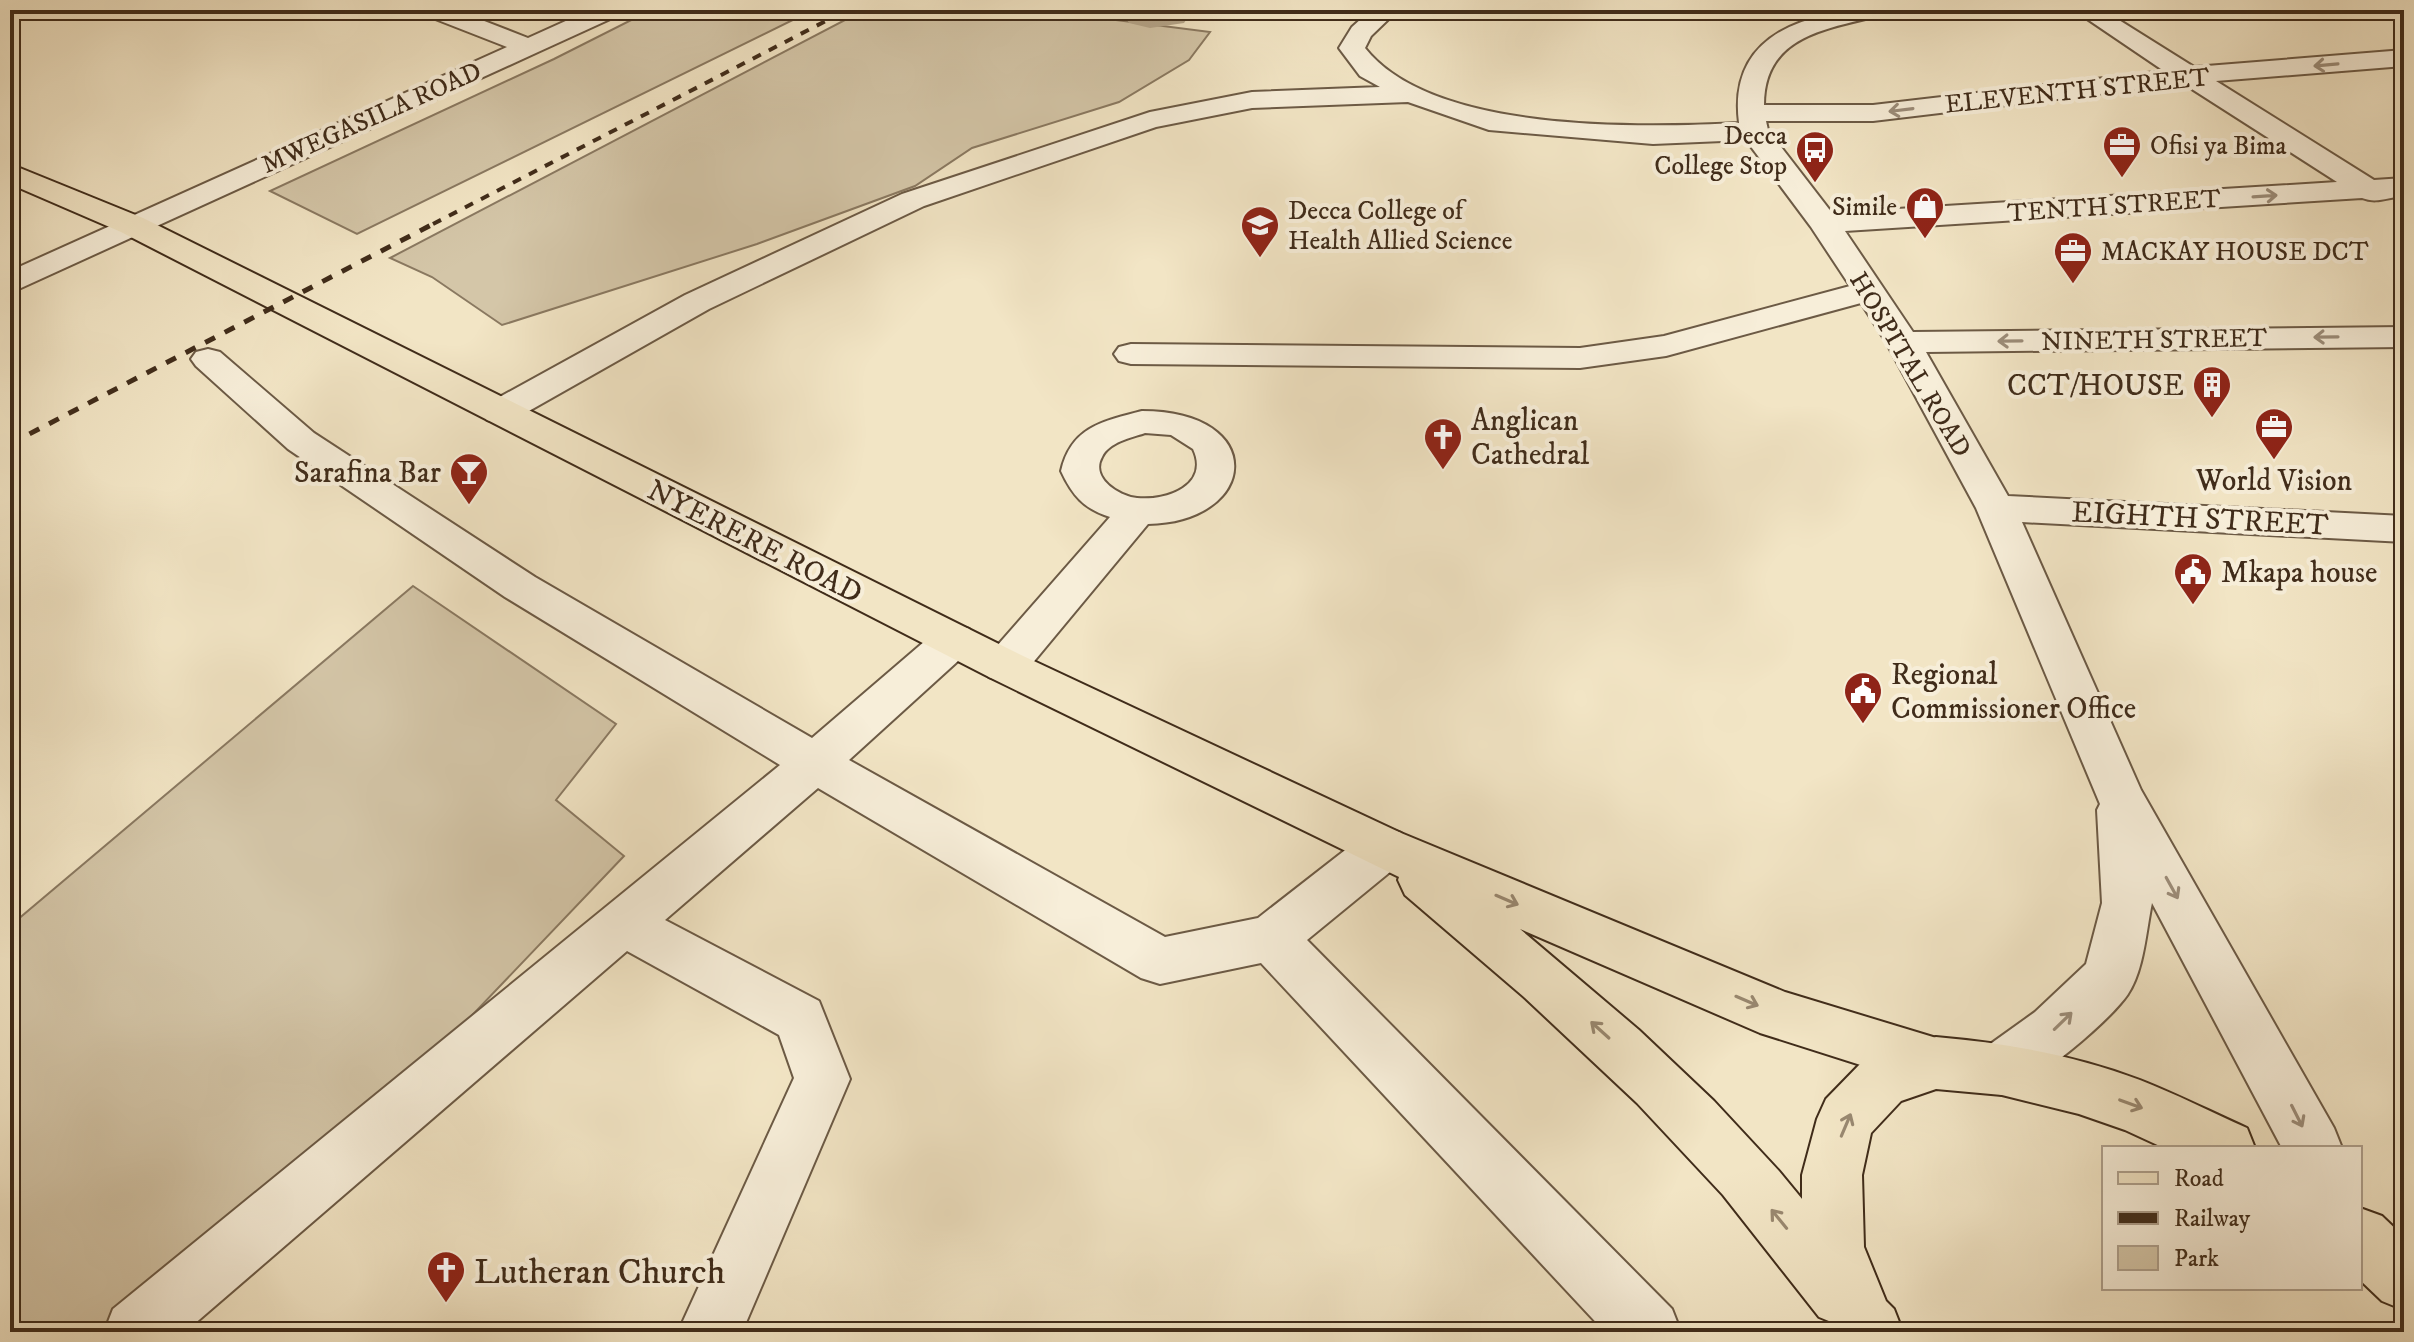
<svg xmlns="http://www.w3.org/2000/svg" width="2414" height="1342" font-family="'IM FELL DW Pica',serif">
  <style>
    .green { fill: #d4c6a8; stroke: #8a7961; stroke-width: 2 }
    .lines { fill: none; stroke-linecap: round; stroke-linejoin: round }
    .river { fill: #b5a68b; fill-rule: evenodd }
    .minor-casing { stroke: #6c5a45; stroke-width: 4 }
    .major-casing { stroke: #402c1a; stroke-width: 4 }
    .highway-casing { stroke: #402c1a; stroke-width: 4 }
    .minor { fill: #f7eed9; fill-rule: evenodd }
    .major { fill: #f2e5c5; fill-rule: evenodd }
    .highway { fill: #f2e5c5; fill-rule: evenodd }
    .rail-far1 { stroke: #402c1a; stroke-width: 4; stroke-dasharray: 9 9; stroke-linecap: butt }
    .rail { stroke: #402c1a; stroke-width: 5; stroke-dasharray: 11 11; stroke-linecap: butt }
    .oneway { stroke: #9c8d7a }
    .oneway2 { stroke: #998870 }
    .labels { text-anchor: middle; stroke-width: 8; stroke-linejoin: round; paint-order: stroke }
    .far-street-label { font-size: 26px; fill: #402c1a; stroke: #f7eed9 }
    .far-poi-label { font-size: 26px; fill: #402c1a; stroke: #f7eed9; text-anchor: start }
    .poi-label { font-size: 30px; fill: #402c1a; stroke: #f7eed9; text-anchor: start }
    .street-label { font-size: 30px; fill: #402c1a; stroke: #f7eed9 }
    .near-poi-label { font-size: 36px; fill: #402c1a; stroke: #f7eed9; text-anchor: start }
  </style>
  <rect width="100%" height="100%" fill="#f2e5c5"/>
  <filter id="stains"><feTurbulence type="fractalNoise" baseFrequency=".0025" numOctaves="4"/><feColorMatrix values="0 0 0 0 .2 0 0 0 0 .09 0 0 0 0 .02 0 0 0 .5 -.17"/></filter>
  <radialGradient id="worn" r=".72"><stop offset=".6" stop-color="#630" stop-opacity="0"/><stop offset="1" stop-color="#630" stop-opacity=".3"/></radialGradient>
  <g class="green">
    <polygon points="651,10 813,10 357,234 270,191 554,59"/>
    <polygon points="864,10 1020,10 1031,19 1116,20 1210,32 1189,60 1119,102 972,148 915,186 757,244 502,325 432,277 390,258"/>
    <polygon points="413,586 616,724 556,800 624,856 170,1332 10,1332 10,926"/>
  </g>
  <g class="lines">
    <polygon class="river" points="1120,10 1193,10 1184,23 1150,28 1129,23"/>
    <defs>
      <g id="minor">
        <polygon points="422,10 456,10 528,38 590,10 622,10 619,15 538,52 10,293 10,271 507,47 425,15"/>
        <path d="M 1371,10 L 1398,10 L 1371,36 L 1365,48 C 1432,133 1638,128 1739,123 C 1727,31 1811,10 1885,10 L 1882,15 C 1827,29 1764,35 1764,105 L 1873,105 L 2164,71 L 2074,10 L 2103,10 L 2194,67 L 2404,50 L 2404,66 L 2216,81 L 2374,180 L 2404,178 L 2404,196 C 2388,197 2377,204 2362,198 L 1845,231 L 1913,332 L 2404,327 L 2404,347 L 1926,352 L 2008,496 L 2404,516 L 2404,542 L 2022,522 L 2141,790 L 2334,1128 L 2342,1148 L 2282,1148 L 2152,903 C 2146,931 2144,970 2128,994 C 2107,1024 2036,1082 2002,1095 L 1982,1088 L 1974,1069 L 1982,1050 L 2035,1012 L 2086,964 L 2102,903 L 2097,810 L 2100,804 L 1976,508 L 1886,342 L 1861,303 L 1666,356 L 1580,368 L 1131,364 L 1119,361 L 1114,354 L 1119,347 L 1131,344 L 1580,348 L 1664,336 L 1850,286 L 1811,227 L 1746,140 L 1653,144 L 1489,130 L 1408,102 L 1252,108 L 1156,127 L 924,206 L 709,309 L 513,420 L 500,423 L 487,420 L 482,412 L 487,404 L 685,295 L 902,194 L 1150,112 L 1252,92 L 1380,87 L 1360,76 L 1339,48 L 1352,27 ZM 2184,84 L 2337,182 L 1832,213 L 1768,130 L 1766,121 L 1873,121 Z"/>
        <polygon points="208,349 220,352 314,433 535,577 812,738 939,629 954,624 969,629 976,640 969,651 849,760 1165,937 1258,918 1367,833 1384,827 1401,833 1409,848 1401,863 1307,940 1672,1309 1681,1332 1605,1332 1261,963 1160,984 1141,978 818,788 665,920 819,1001 850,1079 742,1332 678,1332 794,1078 779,1035 627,951 185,1332 104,1332 113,1309 780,765 505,597 288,449 196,366 191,359 196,352"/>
        <path d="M 1142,411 C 1269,411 1259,522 1148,524 L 1021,677 L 1005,682 L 989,677 L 983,666 L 989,655 L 1110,517 C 1084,509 1072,495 1061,471 C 1071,427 1103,421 1142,411 ZM 1145,433 L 1171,435 L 1193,449 C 1210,485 1167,501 1137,498 C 1119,496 1090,478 1102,457 C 1109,442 1131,438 1145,433 Z"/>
      </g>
      <polygon id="major" points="10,164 143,218 1021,655 1401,833 1785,992 1956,1044 1964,1063 1956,1082 1936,1089 1760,1033 1520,929 1639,1030 1714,1101 1779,1171 1863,1273 1872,1295 1863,1317 1841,1326 1819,1317 1723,1195 1637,1103 1524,997 1405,895 1398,880 1399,877 989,677 121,232 10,184"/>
      <g id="highway">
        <path d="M 1936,1037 C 2006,1043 2074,1055 2140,1080 C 2176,1094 2211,1112 2247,1128 L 2255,1148 L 2164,1148 L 2125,1130 L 2079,1114 L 2002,1095 L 1936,1089 L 1901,1101 L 1871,1133 L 1862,1175 L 1864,1247 L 1886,1301 L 1894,1309 L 1903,1332 L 1835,1332 L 1802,1247 L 1802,1175 L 1817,1119 L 1826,1099 L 1862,1062 Z"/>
        <polygon points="2360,1208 2382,1216 2404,1237 2404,1310 2382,1301 2360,1280"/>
      </g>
    </defs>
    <use href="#minor" class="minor-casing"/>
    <use href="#major" class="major-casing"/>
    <use href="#highway" class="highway-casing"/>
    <use href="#minor" class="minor"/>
    <use href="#major" class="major"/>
    <use href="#highway" class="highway"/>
    <polyline class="rail-far1" points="433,224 847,10"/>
    <polyline class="rail" points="10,444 437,222"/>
  </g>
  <defs><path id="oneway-shaft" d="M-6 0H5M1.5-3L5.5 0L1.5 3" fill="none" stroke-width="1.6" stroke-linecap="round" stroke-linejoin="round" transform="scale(2)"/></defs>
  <g class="oneway">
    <use href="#oneway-shaft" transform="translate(2326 65) rotate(175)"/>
    <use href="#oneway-shaft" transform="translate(1901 110) rotate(173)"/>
    <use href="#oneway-shaft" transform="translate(2265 196) rotate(-4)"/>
    <use href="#oneway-shaft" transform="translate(2326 337) rotate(179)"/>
    <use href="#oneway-shaft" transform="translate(2010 341) rotate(179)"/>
    <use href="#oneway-shaft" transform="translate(2172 888) rotate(61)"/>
    <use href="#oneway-shaft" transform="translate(2063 1021) rotate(-44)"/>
    <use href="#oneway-shaft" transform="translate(2297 1116) rotate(63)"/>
  </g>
  <g class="oneway2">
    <use href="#oneway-shaft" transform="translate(1507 900) rotate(23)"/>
    <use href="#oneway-shaft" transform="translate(1747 1001) rotate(23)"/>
    <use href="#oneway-shaft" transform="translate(1600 1030) rotate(-138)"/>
    <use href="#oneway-shaft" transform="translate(2131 1104) rotate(20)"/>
    <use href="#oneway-shaft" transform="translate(1846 1125) rotate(-67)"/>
    <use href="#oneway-shaft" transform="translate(1779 1219) rotate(-129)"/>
  </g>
  <defs>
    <symbol id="office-pin" viewBox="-11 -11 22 30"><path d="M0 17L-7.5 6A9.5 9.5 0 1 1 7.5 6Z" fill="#8f2418" stroke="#f7eed9"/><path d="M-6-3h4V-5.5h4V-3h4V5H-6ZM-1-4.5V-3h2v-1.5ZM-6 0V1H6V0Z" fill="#fff"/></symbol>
    <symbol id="bus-pin" viewBox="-11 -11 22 30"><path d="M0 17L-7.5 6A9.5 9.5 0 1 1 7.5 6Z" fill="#8f2418" stroke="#f7eed9"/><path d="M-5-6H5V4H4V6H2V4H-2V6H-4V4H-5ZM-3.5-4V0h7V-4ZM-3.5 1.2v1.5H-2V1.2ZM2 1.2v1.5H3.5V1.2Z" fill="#fff"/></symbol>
    <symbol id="shop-pin" viewBox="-11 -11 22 30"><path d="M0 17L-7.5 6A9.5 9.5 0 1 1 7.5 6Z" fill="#8f2418" stroke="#f7eed9"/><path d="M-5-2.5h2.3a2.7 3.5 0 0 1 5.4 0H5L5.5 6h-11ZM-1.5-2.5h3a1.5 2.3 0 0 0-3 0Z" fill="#fff"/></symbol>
    <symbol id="university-pin" viewBox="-11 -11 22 30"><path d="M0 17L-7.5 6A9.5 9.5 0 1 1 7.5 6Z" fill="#8f2418" stroke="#f7eed9"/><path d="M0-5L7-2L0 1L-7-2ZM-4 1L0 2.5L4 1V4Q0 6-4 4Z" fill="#fff"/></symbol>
    <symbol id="building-pin" viewBox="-11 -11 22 30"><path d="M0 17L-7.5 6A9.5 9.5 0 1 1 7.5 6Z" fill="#8f2418" stroke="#f7eed9"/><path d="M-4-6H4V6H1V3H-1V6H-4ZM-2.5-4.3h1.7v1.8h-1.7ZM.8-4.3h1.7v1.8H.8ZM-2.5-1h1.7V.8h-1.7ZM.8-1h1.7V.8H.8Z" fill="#fff"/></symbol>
    <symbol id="church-pin" viewBox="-11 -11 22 30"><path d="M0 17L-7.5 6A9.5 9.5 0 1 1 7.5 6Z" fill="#8f2418" stroke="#f7eed9"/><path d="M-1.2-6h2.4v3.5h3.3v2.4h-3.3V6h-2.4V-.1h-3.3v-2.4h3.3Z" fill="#fff"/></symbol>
    <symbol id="bar-pin" viewBox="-11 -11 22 30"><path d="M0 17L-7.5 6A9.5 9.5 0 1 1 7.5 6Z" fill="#8f2418" stroke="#f7eed9"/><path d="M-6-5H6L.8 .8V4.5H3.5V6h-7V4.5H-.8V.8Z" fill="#fff"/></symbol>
    <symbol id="civic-pin" viewBox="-11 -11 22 30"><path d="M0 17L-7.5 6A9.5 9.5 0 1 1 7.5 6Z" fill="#8f2418" stroke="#f7eed9"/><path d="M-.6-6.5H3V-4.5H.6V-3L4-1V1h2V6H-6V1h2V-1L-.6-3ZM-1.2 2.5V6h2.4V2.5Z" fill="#fff"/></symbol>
  </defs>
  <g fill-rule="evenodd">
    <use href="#office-pin" x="2100" y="123" width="44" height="60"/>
    <use href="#bus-pin" x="1793" y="128" width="44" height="60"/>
    <use href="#shop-pin" x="1903" y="184" width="44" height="60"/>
    <use href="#university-pin" x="1238" y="203" width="44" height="60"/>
    <use href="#office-pin" x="2051" y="229" width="44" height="60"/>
    <use href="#building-pin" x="2190" y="363" width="44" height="60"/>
    <use href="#office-pin" x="2252" y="405" width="44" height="60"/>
    <use href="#church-pin" x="1421" y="415" width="44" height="60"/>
    <use href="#bar-pin" x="447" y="450" width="44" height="60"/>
    <use href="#civic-pin" x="2171" y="550" width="44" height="60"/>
    <use href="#civic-pin" x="1841" y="669" width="44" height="60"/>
    <use href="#church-pin" x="424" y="1248" width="44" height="60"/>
  </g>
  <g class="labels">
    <g class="far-street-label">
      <text transform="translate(2077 90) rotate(-6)" y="9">ELEVENTH STREET</text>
      <text transform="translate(371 117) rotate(-24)" y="9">MWEGASILA ROAD</text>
      <text transform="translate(2114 205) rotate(-4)" y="9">TENTH STREET</text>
      <text transform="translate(2154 339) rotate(-1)" y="9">NINETH STREET</text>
      <text transform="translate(1911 364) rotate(59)" y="9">HOSPITAL ROAD</text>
    </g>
    <g class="far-poi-label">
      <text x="1787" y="144" text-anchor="end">Decca<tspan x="1787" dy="30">College Stop</tspan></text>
      <text x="2150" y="154">Ofisi ya Bima</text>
      <text x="1897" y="215" text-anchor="end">Simile</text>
      <text x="1288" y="219">Decca College of<tspan x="1288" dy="30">Health Allied Science</tspan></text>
      <text x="2101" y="260">MACKAY HOUSE DCT</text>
    </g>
    <g class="poi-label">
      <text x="2184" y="395" text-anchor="end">CCT/HOUSE</text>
      <text x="1471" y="430">Anglican<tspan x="1471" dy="34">Cathedral</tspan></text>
      <text x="441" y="482" text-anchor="end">Sarafina Bar</text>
      <text x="2274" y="490" text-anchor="middle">World Vision</text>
      <text x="2221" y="582">Mkapa house</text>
      <text x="1891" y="684">Regional<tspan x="1891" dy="34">Commissioner Office</tspan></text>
    </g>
    <g class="street-label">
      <text transform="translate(2200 518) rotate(3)" y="10">EIGHTH STREET</text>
      <text transform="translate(755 541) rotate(27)" y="10">NYERERE ROAD</text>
    </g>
    <g class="near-poi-label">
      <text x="474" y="1283">Lutheran Church</text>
    </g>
  </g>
  <rect width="2414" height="1342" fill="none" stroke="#f2e5c5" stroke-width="40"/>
  <rect x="12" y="12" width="2390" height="1318" fill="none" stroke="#402c1a" stroke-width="4"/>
  <rect x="20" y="20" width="2374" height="1302" fill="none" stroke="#402c1a" stroke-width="2"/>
  <rect x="2102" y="1146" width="260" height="144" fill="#f7eed9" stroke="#aea08d" stroke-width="2"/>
  <rect x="2118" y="1172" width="40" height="12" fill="#f2e5c5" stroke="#aea08d" stroke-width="2"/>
  <text x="2174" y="1186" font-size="24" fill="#402c1a">Road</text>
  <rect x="2118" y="1212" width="40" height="12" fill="#402c1a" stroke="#aea08d" stroke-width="2"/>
  <text x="2174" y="1226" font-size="24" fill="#402c1a">Railway</text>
  <rect x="2118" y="1246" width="40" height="24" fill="#d4c6a8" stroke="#aea08d" stroke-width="2"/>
  <text x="2174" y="1266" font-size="24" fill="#402c1a">Park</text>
  <rect width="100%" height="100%" filter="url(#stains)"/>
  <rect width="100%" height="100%" fill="url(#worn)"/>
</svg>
